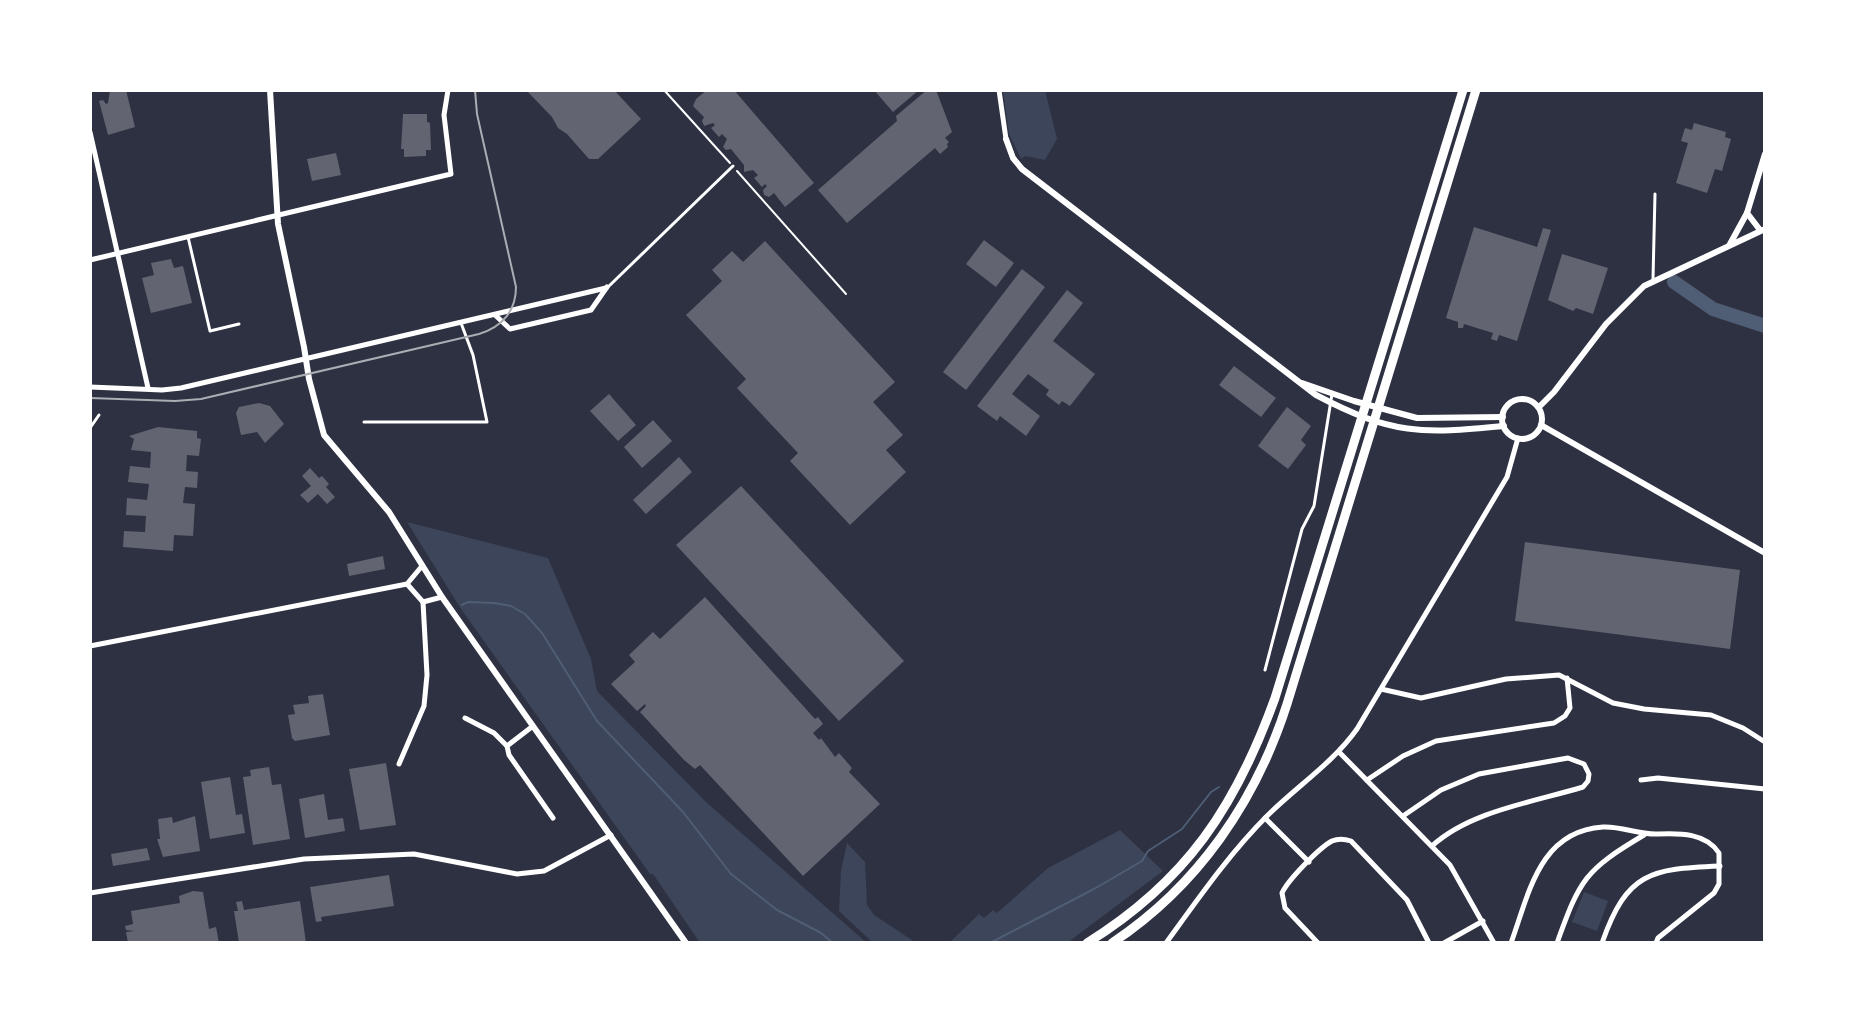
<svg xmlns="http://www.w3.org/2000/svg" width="1855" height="1033" font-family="Mulish,sans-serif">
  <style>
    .green { fill: #3c4559 }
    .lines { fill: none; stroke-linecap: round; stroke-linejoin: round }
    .stream { stroke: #4f5d75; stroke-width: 2 }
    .river { stroke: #4f5d75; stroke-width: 14 }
    .building { fill: #626471 }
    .path { stroke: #fff; stroke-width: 2 }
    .service { stroke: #fff; stroke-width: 3 }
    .minor { stroke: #fff; stroke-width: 5 }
    .tertiary { stroke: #fff; stroke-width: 6 }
    .motorway { stroke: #fff; stroke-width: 9 }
    .tram { stroke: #abadb3; stroke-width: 2 }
  </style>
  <rect width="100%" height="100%" fill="#2d3142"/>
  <g class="green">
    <polygon points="1003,90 1045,90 1057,139 1045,160 1025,156 1021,159 1009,134"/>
    <polygon points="407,522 548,558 591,659 597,691 706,802 867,943 700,943 653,874 650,874 461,609"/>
    <polygon points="1120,830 1163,871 1067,943 873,943 839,911 841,870 847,843 865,862 867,905 874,915 915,942 951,941 979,914 984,918 993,910 997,913 1048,868"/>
    <polygon points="1584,892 1608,901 1597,931 1572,922"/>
  </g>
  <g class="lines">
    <g class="stream">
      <polyline points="462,605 468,602 494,603 511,606 525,614 542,633 597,721 683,812 731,874 777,910 821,933 833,943"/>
      <polyline points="990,943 1094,889 1142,861 1148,851 1182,829 1211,792 1219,787"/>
    </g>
    <polyline class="river" points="1674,282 1713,309 1765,326"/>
  </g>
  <g class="building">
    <polygon points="110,90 126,90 135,127 108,135 99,101 103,100 106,104 108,103"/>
    <polygon points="526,90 614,90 641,119 598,159 589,159 567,134 558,128 552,117"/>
    <polygon points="707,90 734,90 814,183 785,207 774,193 769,197 764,195 763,190 767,186 765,184 762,187 754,178 758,175 753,170 744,172 744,165 731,149 726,150 723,147 727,139 722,134 719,137 711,128 715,125 713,123 704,126 702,121 704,117 693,106 696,99"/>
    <polygon points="874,90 919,90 893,112"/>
    <polygon points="927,90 936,90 952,132 945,138 949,142 947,144 948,147 940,154 935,148 847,223 818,190 897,121 896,116"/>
    <polygon points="403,114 427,114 427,122 430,123 431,150 426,150 426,156 404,157 404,149 401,149"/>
    <polygon points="1694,123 1726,132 1725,137 1731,139 1722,171 1715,169 1707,193 1676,183 1688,143 1681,141 1685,128 1692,130"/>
    <polygon points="336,153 341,175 312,181 307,159"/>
    <polygon points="1474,227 1537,247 1543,228 1551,230 1517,341 1499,335 1497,341 1491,339 1493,333 1464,324 1463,328 1458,328 1458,322 1446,318"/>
    <polygon points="984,240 1014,263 996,287 966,264"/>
    <polygon points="765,241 895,382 873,402 903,435 886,450 906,472 850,525 790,461 798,453 737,388 746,379 686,315 722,281 712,270 732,251 743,262"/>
    <polygon points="1562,254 1608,268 1593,314 1576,308 1573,311 1548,300"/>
    <polygon points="171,259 174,268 183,266 192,303 151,313 142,278 154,275 151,263"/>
    <polygon points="1022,269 1045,287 966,390 943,372"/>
    <polygon points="1067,290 1083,303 1053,341 1095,374 1070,406 1062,401 1059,405 1046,395 1049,390 1028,374 1012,394 1040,416 1026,436 1000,416 997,421 977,406"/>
    <polygon points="1234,366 1276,398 1261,417 1219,385"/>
    <polygon points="609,394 636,425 618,441 590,411"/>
    <polygon points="259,403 270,406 284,424 265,443 257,432 241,435 236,413 239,407"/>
    <polygon points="1287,407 1311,426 1301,440 1306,445 1288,469 1258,446"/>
    <polygon points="653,420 672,441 642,468 624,447"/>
    <polygon points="158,427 197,431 197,438 201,439 199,456 187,455 186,471 198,472 197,488 185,487 183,503 195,504 193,536 174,535 173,551 123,547 124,531 145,532 146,516 126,515 127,498 147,500 149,484 128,482 130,466 150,468 151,452 131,450 134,439 129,436"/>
    <polygon points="679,457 692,472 646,514 633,500"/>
    <polygon points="310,468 319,478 322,476 329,484 326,487 335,497 327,504 318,494 308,503 300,495 311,486 302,476"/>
    <polygon points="741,486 904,661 839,721 676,545"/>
    <polygon points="1525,542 1740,570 1730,649 1515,621"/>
    <polygon points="383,556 385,569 349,576 347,564"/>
    <polygon points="705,597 815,719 818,717 823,724 813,733 819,740 821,738 835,757 839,753 852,768 849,772 880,804 803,876 700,765 695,769 684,760 640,712 646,706 645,704 637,711 611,684 635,662 629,655 653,632 660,639"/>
    <polygon points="323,694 330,735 295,741 292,738 288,715 295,714 293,705 309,703 308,696"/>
    <polygon points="386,763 396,825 360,830 349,769"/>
    <polygon points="269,767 272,785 281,784 290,839 253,845 243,777 251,776 250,770"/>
    <polygon points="230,777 236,815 242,814 245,833 210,839 201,782"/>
    <polygon points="324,794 328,820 343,818 345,831 305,838 299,799"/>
    <polygon points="195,816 200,851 163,857 157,839 160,839 158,819 172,817 173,823"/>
    <polygon points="147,848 150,860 113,866 111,854"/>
    <polygon points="389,875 394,906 321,917 322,921 316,922 310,887"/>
    <polygon points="193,891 203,892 209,929 216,927 219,943 128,943 126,932 134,931 126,930 125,926 133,924 131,911 180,903 179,896"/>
    <polygon points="242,901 244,910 300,901 306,943 239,943 234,911 238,911 236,902"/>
  </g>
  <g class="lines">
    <g class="path">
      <polyline points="664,90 730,163"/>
      <polyline points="737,171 846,294"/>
    </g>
    <g class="service">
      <polyline points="188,237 210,331 239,324"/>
      <polyline points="1653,279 1655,194"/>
      <polyline points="608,287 733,166"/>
      <polyline points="364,422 487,422 473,355 461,323"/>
      <polyline points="90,428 99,415"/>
      <polyline points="1265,670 1302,529 1314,506 1332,394"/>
    </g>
    <g class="minor">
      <polyline points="999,90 1006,139"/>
      <polyline points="90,132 148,388"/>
      <polyline points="90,260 451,174 444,115 448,90"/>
      <polyline points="495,315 510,329 591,310 607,287"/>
      <polyline points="90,387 162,390 181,388 606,288"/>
      <polyline points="407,584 423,602"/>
      <polyline points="423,602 442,597"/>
      <polyline points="90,646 407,584 422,566"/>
      <polyline points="1381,689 1421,698 1506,679 1559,675 1613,703 1644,709 1711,715 1743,728 1765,742"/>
      <polyline points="465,718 494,733 507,746"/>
      <polyline points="533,726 507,746 509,755 553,818"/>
      <polyline points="1340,753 1450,865 1494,943"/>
      <polyline points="399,764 424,706 427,675 423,602"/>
      <polyline points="1367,780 1403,756 1436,741 1554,723 1565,716 1570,708 1567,678"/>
      <polyline points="1641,780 1658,778 1765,789"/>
      <path d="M 1403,816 L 1441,790 L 1479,774 L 1568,758 L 1584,764 L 1589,774 L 1588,781 L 1583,787 C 1534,802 1470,811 1432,846"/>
      <polyline points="1265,818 1309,862"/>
      <polyline points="90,893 304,859 414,854 517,874 544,871 611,835"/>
      <path d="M 1166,943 C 1198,899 1229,854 1267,816 C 1297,786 1332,764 1357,729 L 1507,477 L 1518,438"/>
      <path d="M 1318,943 L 1285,908 L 1282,893 C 1288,880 1319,848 1332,841 C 1339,838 1345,839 1351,841 L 1407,900 L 1429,943"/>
      <polyline points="1444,943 1483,921"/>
      <path d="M 1511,943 C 1529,894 1539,831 1603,827 C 1622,826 1639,835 1658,834 C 1680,833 1706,833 1719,853 L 1719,884 L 1714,893 L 1658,938 L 1656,943"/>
      <path d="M 1557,943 C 1580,879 1585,870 1644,835"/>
      <path d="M 1602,943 C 1627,872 1650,869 1720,866"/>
    </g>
    <g class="tertiary">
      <polyline points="270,90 278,224 304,347 309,379 324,435 389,512 442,597 686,943"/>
      <path d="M 1006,139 L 1013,158 L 1022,169 L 1316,395 C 1392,435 1421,434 1504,426"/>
      <polyline points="1747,213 1760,230"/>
      <polyline points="1730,244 1747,213 1765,154"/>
      <polyline points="1302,383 1354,401 1417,418 1503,417"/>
      <circle cx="1522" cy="419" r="20"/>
      <polyline points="1539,407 1554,392 1606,324 1644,286 1765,229"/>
      <polyline points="1541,425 1765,553"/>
    </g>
    <g class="motorway">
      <path d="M 1087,943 C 1187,881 1236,806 1275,698 L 1463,90"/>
      <path d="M 1112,943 C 1198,886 1256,801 1287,704 L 1476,90"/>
    </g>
    <path class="tram" d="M 90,398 L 175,401 L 201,399 L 479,334 C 502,327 516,311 516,287 L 477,114 L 475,90"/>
  </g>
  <rect width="1855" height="1033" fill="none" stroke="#ffffff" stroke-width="184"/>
</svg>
